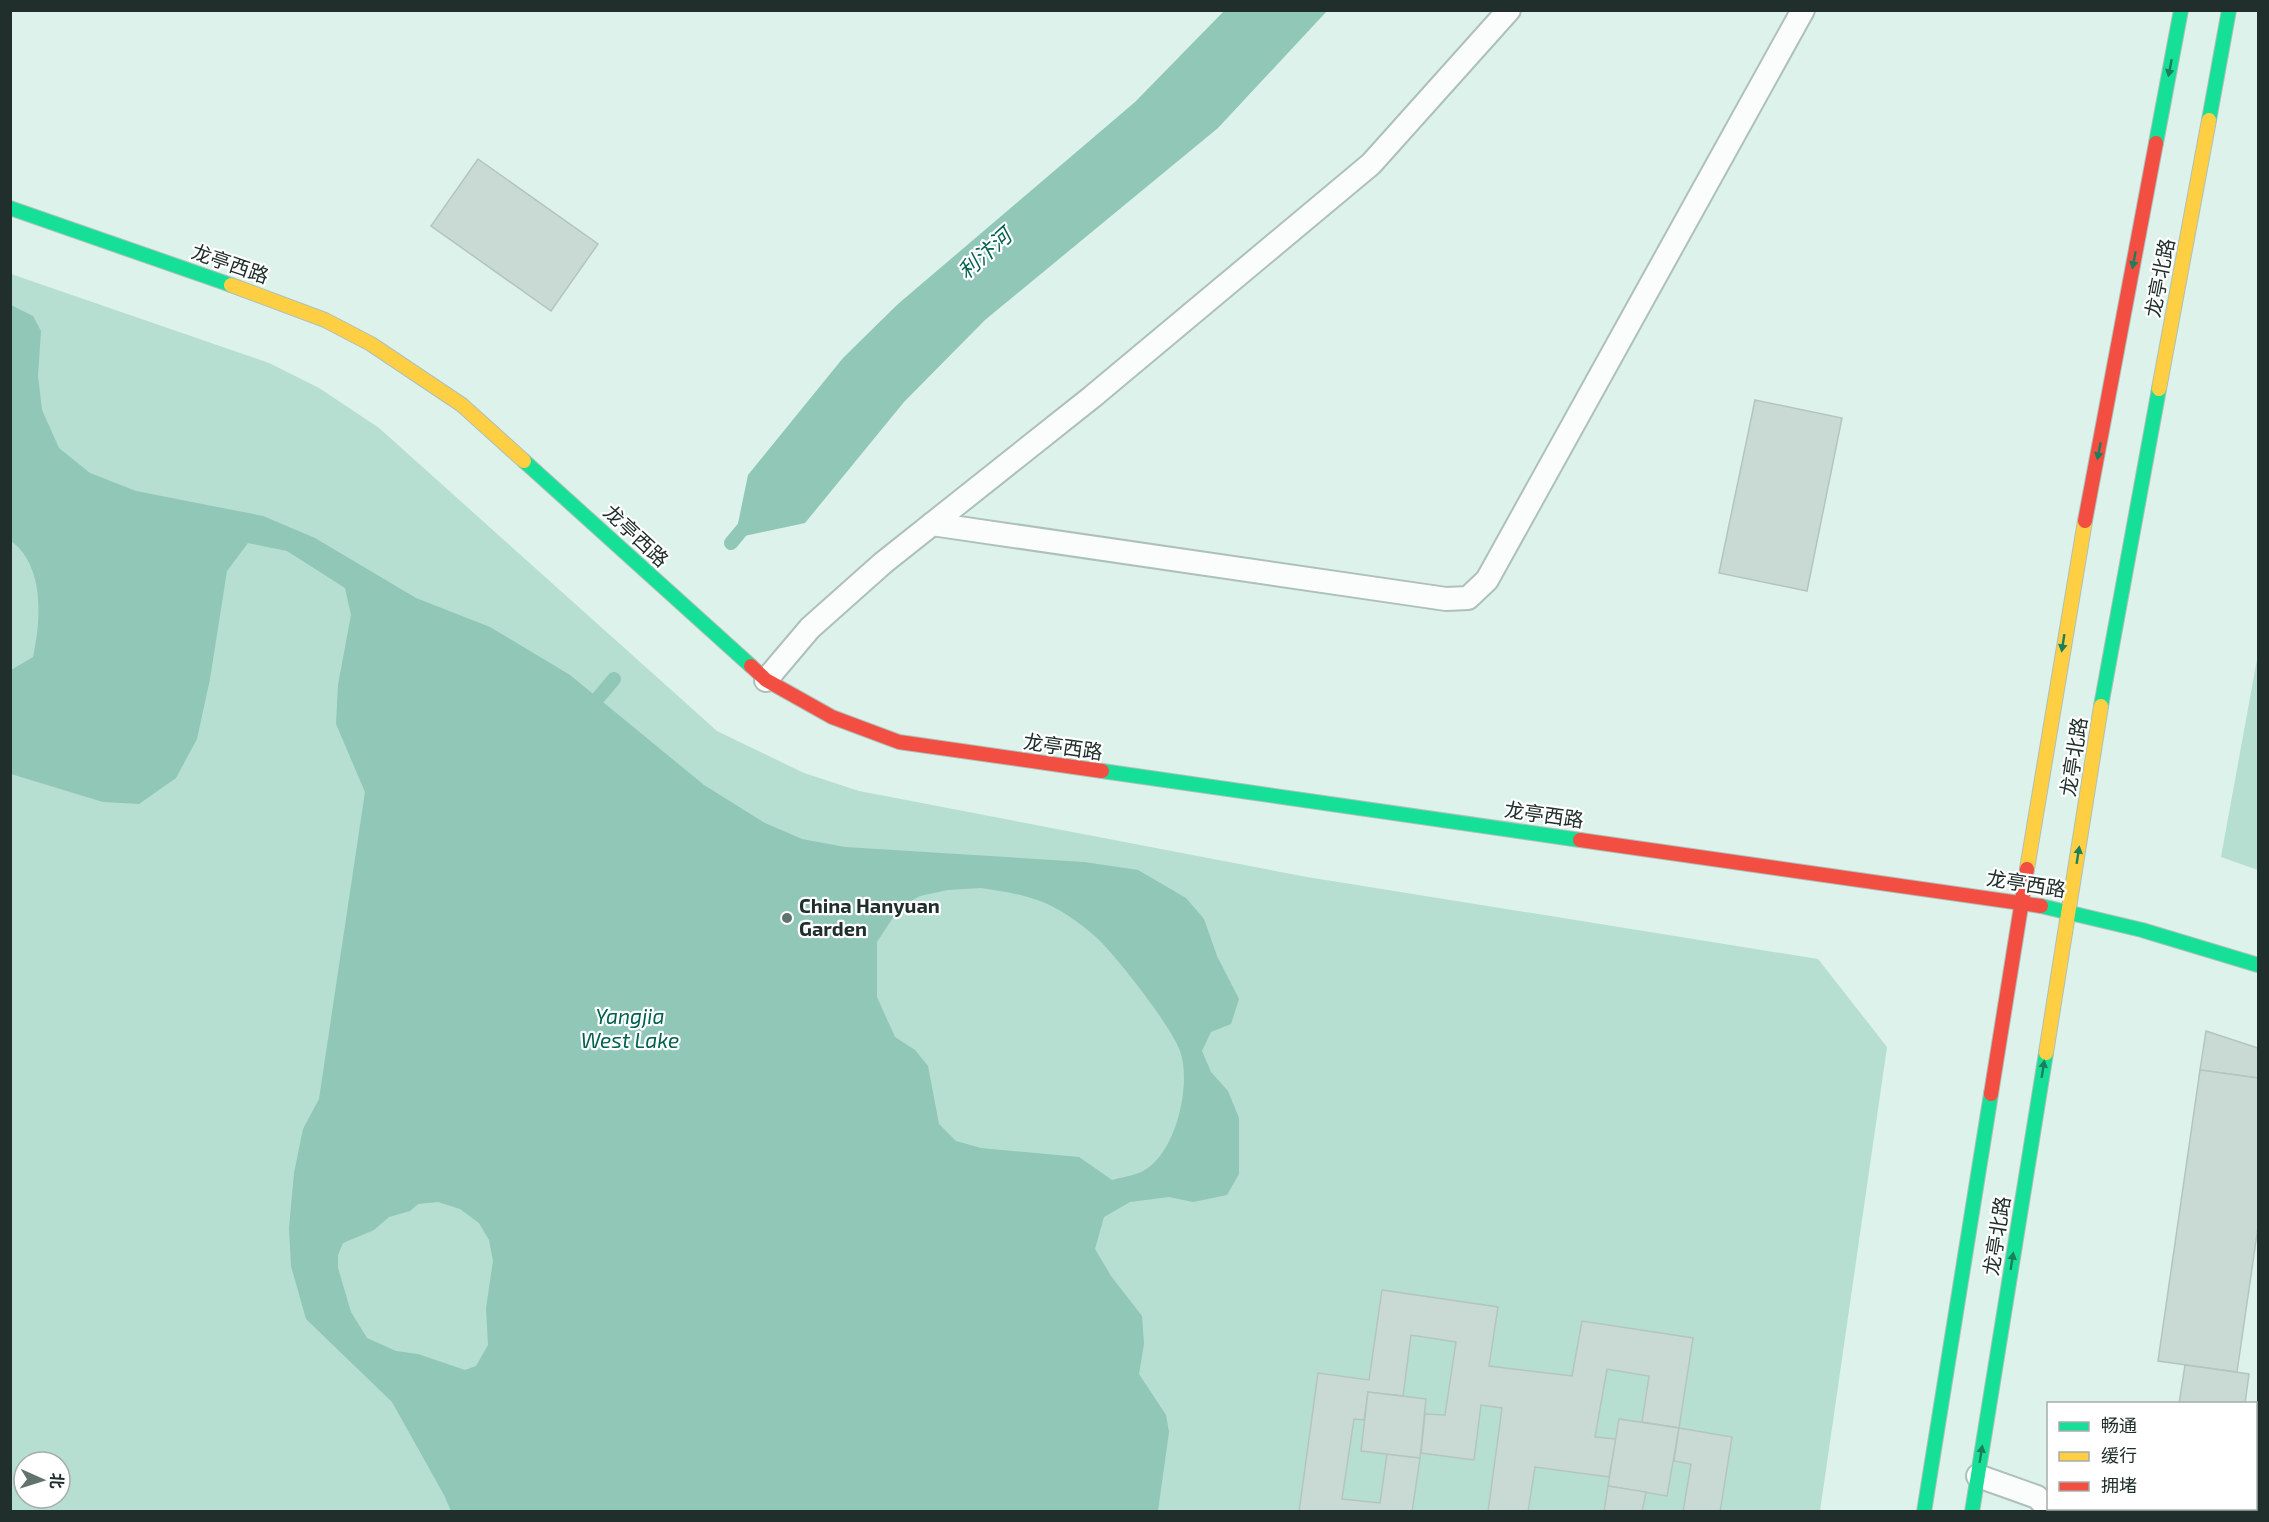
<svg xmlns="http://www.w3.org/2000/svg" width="2269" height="1522" font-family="'Exo 2','Noto Sans SC',sans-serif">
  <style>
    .green { fill: #b6ded1; fill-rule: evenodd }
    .water { fill: #90c7b7; fill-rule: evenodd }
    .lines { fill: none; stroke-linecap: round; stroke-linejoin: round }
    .stream { stroke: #90c7b7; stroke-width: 14 }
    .building { fill: #c9dad4; stroke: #b4c5bf; stroke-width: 1.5 }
    .lane-casing { stroke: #aec0ba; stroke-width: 26 }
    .fast-casing { stroke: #aec0ba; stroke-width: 16 }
    .slow-casing { stroke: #aec0ba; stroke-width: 16 }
    .jam-casing { stroke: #aec0ba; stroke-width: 16 }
    .lane { stroke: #fafdfc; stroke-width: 22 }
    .fast { stroke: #16e098; stroke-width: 14 }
    .slow { stroke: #ffcf43; stroke-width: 14 }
    .jam { stroke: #f24e42; stroke-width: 14 }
    .oneway { fill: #1c7f5c }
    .poi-dot { fill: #62736e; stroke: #fff; stroke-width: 2 }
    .labels { text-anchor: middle; stroke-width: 4.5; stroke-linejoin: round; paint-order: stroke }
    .street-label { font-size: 20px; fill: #202f2b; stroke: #fff }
    .poi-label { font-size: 20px; font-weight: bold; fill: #202f2b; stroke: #fff; text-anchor: start }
    .water-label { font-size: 21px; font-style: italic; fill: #00614f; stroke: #fff }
  </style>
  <rect width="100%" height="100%" fill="#dcf2ea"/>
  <g class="green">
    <path d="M 11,274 L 269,363 L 319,388 L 379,428 L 717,731 L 804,773 L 859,791 L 1307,877 L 1818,959 L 1887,1047 L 1820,1511 L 11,1512 ZM 24,1462 L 60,1462 L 60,1498 L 24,1498 Z"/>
    <polygon points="2258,654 2258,870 2221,857"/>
  </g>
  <g class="water">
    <polygon points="1224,11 1327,11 1218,128 985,320 904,402 805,523 735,538 748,475 843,358 898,304 1135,102"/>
    <path d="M 11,305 L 33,316 L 41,331 L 38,376 L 42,410 L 59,448 L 90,473 L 136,491 L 263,516 L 315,538 L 416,598 L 490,627 L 570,675 L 704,785 L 765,823 L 802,839 L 845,847 L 1084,862 L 1138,870 L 1186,898 L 1204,919 L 1217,956 L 1239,999 L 1231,1024 L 1211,1032 L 1202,1051 L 1211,1072 L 1228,1091 L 1239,1118 L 1239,1174 L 1227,1195 L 1193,1202 L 1169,1197 L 1130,1202 L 1104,1217 L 1095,1249 L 1111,1276 L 1142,1316 L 1144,1344 L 1139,1374 L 1166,1415 L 1169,1432 L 1158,1511 L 451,1511 L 444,1495 L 392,1402 L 306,1319 L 291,1266 L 289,1228 L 294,1173 L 303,1129 L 319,1099 L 365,792 L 336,724 L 338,685 L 351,615 L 345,588 L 287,551 L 248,543 L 227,571 L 210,679 L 197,739 L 176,778 L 139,804 L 103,802 L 11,774 L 11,670 L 33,657 C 41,620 45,566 11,541 ZM 981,888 C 1008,892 1035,896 1059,910 C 1073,918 1089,930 1100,941 C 1120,961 1171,1026 1180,1051 C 1192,1084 1176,1154 1143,1171 C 1134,1176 1122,1177 1112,1180 L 1079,1157 L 981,1148 L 956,1141 L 939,1124 L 928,1066 L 915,1050 L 895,1037 L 877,997 L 877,942 L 900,907 L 920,896 L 948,890 ZM 438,1202 L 460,1209 L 479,1223 L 489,1240 L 493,1261 L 486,1308 L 488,1345 L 476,1366 L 465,1370 L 418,1354 L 396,1351 L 367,1338 L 351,1312 L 338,1268 L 338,1255 L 343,1243 L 374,1230 L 389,1217 L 410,1211 L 418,1204 Z"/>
  </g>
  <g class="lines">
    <g class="stream">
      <polyline points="731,543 746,525"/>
      <polyline points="598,698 614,679"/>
    </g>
  </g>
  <g class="building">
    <polygon points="478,159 598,244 551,311 431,226"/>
    <polygon points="1755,400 1842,418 1807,591 1719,573"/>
    <polygon points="2206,1031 2258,1048 2258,1078 2200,1070"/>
    <polygon points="2200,1070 2258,1078 2258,1227 2237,1372 2158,1361"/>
    <polygon points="1382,1290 1498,1307 1489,1366 1572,1376 1582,1321 1693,1338 1679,1428 1642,1422 1649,1376 1607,1369 1595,1437 1616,1439 1609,1477 1535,1467 1528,1512 1488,1512 1502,1408 1481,1405 1474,1460 1421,1453 1425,1414 1445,1415 1456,1342 1411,1335 1403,1396 1368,1392 1364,1420 1354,1419 1342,1499 1380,1503 1387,1454 1420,1458 1412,1512 1299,1512 1318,1373 1369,1380"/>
    <polygon points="2185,1365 2249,1374 2245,1404 2179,1404"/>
    <polygon points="1368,1392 1426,1399 1420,1458 1361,1451"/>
    <polygon points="1619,1419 1679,1428 1667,1496 1608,1486"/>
    <polygon points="1679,1428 1732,1437 1720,1512 1683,1512 1691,1464 1674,1461"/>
    <polygon points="1608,1486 1646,1492 1642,1512 1604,1512"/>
    <polygon points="2164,1508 2229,1508 2229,1512 2163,1512"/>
  </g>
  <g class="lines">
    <defs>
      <g id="lane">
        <polyline points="932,524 1446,599 1468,598 1487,580 1803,10"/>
        <polyline points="766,680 810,628 883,563 1092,397 1371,164 1509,10"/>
        <polyline points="1978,1476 2037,1497 2048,1508"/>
      </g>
      <g id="fast">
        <polyline points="2209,120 2229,10"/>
        <polyline points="2156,143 2181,10"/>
        <polyline points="10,208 231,285"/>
        <polyline points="524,461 751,666"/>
        <polyline points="2101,706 2159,389"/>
        <polyline points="1102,771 1580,840"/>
        <polyline points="2041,906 2142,930 2258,965"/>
        <polyline points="1924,1512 1991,1094"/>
        <polyline points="1972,1512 2046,1053"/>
      </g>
      <g id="slow">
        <polyline points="231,285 325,320 371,344 462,405 524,461"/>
        <polyline points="2159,389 2209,120"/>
        <polyline points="2027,869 2085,521"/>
        <polyline points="2046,1053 2101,706"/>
      </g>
      <g id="jam">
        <polyline points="2085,521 2156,143"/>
        <polyline points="751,666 766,680 832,717 899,742 1102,771"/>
        <polyline points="1580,840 2041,906"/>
        <polyline points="1991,1094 2027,869"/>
      </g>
    </defs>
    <use href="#lane" class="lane-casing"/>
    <use href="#fast" class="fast-casing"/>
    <use href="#slow" class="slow-casing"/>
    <use href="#jam" class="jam-casing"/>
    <use href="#lane" class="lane"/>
    <use href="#fast" class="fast"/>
    <use href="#slow" class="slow"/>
    <use href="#jam" class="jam"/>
  </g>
  <defs><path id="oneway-solid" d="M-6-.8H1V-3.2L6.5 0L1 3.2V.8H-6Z" transform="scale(1.5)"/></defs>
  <g class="oneway">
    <use href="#oneway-solid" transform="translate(2170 68) rotate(101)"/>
    <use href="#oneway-solid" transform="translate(2134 260) rotate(101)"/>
    <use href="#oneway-solid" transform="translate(2099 451) rotate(101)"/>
    <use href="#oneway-solid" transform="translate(2063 643) rotate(99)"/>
    <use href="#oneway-solid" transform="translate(2078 855) rotate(-81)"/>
    <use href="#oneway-solid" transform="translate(2043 1069) rotate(-81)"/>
    <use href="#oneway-solid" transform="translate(2012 1261) rotate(-81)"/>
    <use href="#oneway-solid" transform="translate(1981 1454) rotate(-81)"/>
  </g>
  <circle class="poi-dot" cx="787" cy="918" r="6"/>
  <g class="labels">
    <g class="street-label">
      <text transform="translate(230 264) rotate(19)" y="7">龙亭西路</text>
      <text transform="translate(2160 278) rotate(-79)" y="7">龙亭北路</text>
      <text transform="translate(636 536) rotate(43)" y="7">龙亭西路</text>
      <text transform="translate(1063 747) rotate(8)" y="7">龙亭西路</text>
      <text transform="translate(2074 757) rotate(-81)" y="7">龙亭北路</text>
      <text transform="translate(1544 815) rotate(8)" y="7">龙亭西路</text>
      <text transform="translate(2026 884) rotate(9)" y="7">龙亭西路</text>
      <text transform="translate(1997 1236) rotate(-81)" y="7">龙亭北路</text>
    </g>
    <g class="poi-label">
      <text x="799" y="913">China Hanyuan<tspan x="799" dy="23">Garden</tspan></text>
    </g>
    <g class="water-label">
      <text transform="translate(985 254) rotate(-42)" y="7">利汴河</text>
      <text x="630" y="1024">Yangjia<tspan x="630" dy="24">West Lake</tspan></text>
    </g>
  </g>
  <rect width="2269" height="1522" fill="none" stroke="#202f2b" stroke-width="24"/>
  <rect x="2047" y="1402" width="210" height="108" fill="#ffffff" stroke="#a6acaa" stroke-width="1.5"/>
  <rect x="2059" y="1422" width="30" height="9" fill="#16e098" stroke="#a6acaa" stroke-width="1.5"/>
  <text x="2101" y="1432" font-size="18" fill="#202f2b">畅通</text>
  <rect x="2059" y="1452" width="30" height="9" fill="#ffcf43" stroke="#a6acaa" stroke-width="1.5"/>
  <text x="2101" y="1462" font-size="18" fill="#202f2b">缓行</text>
  <rect x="2059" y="1482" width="30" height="9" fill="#f24e42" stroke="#a6acaa" stroke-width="1.5"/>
  <text x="2101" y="1492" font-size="18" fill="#202f2b">拥堵</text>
  <g transform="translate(42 1480) rotate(93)"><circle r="28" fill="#ffffff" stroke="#a6acaa" stroke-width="1.5"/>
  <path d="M0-4.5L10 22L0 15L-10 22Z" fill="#62736e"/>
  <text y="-9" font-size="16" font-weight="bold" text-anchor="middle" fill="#202f2b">北</text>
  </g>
</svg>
